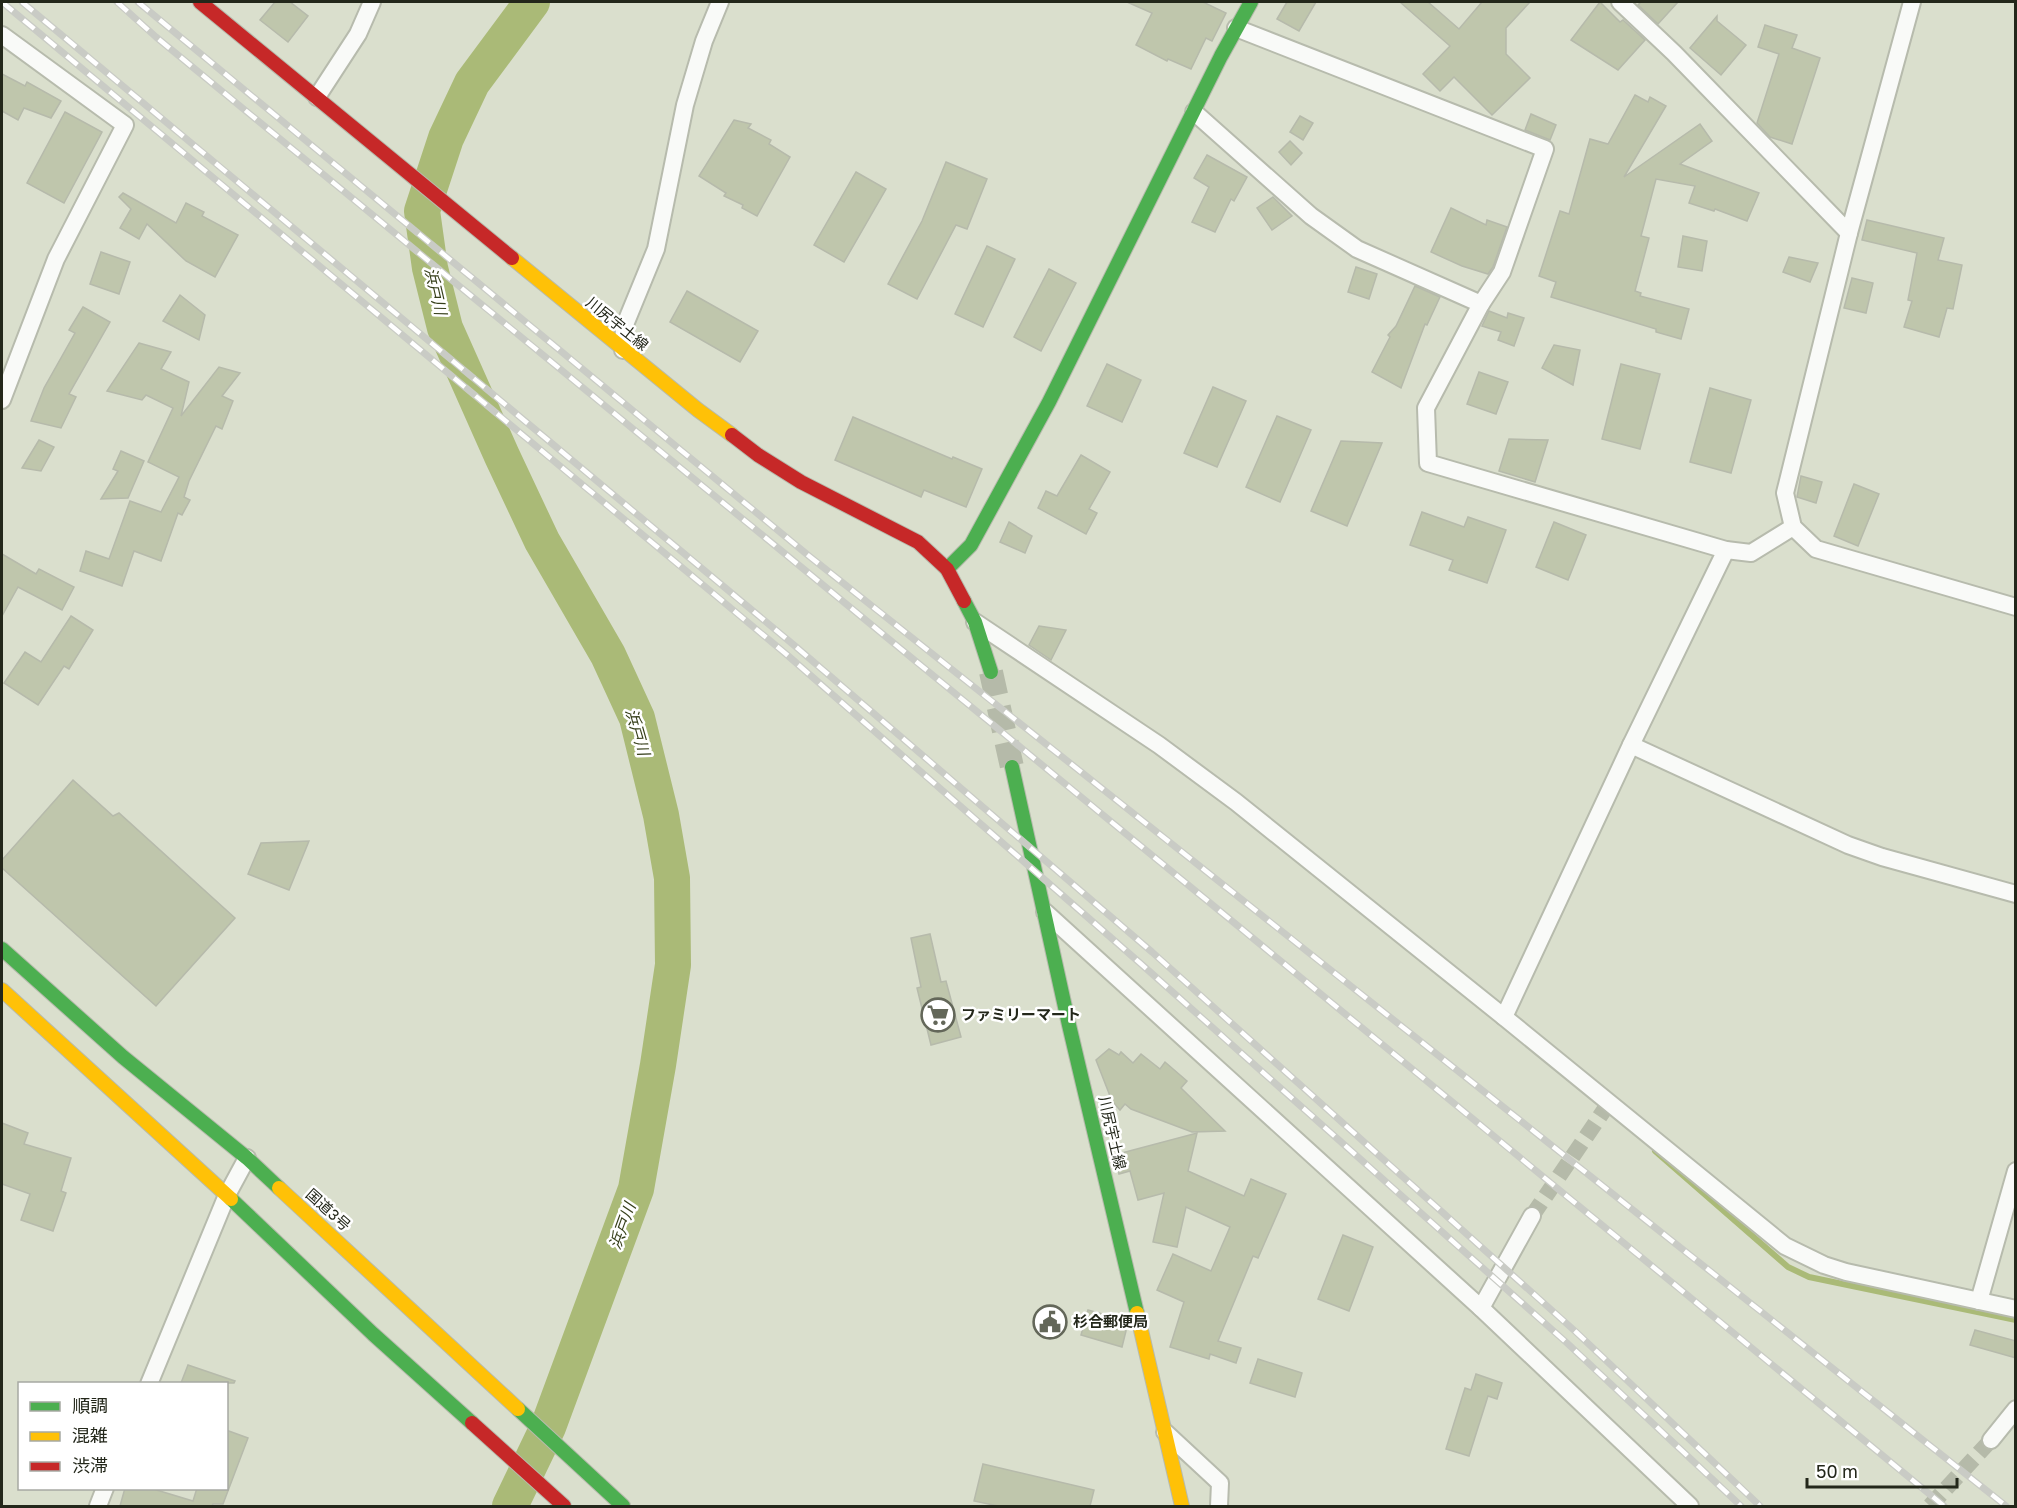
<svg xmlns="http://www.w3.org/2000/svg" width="2017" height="1508" font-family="'Golos Text','Noto Sans JP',sans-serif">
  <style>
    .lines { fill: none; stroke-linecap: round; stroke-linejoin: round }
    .stream { stroke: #aaba77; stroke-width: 6 }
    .river { stroke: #aaba77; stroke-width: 36 }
    .building { fill: #bfc6ac; stroke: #b6baab; stroke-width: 1.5 }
    .street-tunnel { stroke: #b5baa9; stroke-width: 16; stroke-dasharray: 16 8; stroke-linecap: butt }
    .secondary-tunnel { stroke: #b5baa9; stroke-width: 24; stroke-dasharray: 24 12; stroke-linecap: butt }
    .street-casing { stroke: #b7bbad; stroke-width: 20 }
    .fast-casing { stroke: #b7bbad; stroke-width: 16 }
    .slow-casing { stroke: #b7bbad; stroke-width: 16 }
    .jam-casing { stroke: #b7bbad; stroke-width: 16 }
    .street { stroke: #f9faf8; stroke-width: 16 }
    .fast { stroke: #4caf50; stroke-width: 14 }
    .slow { stroke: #ffc107; stroke-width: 14 }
    .jam { stroke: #c62828; stroke-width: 14 }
    .rail-casing { stroke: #c9cbc5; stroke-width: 7 }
    .rail { stroke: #fff; stroke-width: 4.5; stroke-dasharray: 14; stroke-linecap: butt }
    .labels { text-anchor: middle; stroke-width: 5; stroke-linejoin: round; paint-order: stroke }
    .street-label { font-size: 15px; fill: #23271a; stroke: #fff }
    .poi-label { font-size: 15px; font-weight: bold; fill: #23271a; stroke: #fff; text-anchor: start }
    .water-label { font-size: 16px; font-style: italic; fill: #363f1a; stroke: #fff }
  </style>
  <rect width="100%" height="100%" fill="#dadfcd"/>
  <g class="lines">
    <polyline class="stream" points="1655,1151 1788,1267 1809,1277 2016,1320"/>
    <polyline class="river" points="510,1506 548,1427 636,1189 658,1065 673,965 672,878 661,815 637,718 608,655 542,541 502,456 445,328 430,268 422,211 446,138 472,83 532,2"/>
  </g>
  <g class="building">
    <polygon points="275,2 290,2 308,16 288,42 260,20"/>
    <polygon points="1127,2 1203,2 1226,13 1212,41 1206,38 1191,69 1168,59 1167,61 1136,45 1152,13"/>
    <polygon points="1287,2 1316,2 1299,31 1277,19"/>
    <polygon points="1400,2 1428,2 1459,29 1482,2 1530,2 1506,28 1506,54 1530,78 1492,115 1454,77 1440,91 1423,74 1450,46"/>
    <polygon points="1600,2 1620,22 1623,20 1645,40 1618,70 1571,40"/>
    <polygon points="1641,2 1678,2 1658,24 1638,5"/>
    <polygon points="1717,16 1717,21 1746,45 1721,75 1690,48"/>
    <polygon points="1765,25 1797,35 1792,48 1820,58 1792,144 1770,137 1757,123 1779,54 1758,47"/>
    <polygon points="2,74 25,86 27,82 61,101 51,118 24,108 18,120 2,111"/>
    <polygon points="1635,95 1648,102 1650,97 1666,106 1624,177 1700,124 1712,141 1680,164 1759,193 1747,221 1715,209 1714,211 1689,203 1695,186 1656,179 1641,236 1649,238 1635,291 1641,293 1640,296 1689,309 1681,339 1656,332 1656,329 1551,297 1556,282 1539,276 1560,211 1569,214 1590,139 1608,144"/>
    <polygon points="65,112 102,132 64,203 27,183"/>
    <polygon points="1531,114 1556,125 1550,140 1525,130"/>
    <polygon points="1300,116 1313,123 1303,140 1290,132"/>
    <polygon points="734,120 751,124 748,128 771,140 769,144 790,157 757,216 742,208 743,205 724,196 726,193 699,176"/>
    <polygon points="1290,141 1302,153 1291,165 1279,152"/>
    <polygon points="1207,155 1247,177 1234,201 1231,199 1215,232 1192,222 1209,187 1194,178"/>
    <polygon points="946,162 987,179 967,229 956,225 917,299 888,284 922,221"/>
    <polygon points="856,172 886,189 844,262 814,245"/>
    <polygon points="123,193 176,223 186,203 204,212 202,216 238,235 215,277 186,261 147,224 139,239 120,228 131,209 119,197"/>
    <polygon points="1273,197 1292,216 1272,230 1257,208"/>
    <polygon points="1451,208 1486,225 1487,220 1507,227 1493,267 1488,274 1462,266 1431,252"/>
    <polygon points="1867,220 1944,238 1938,260 1962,265 1953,309 1947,308 1939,337 1904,327 1912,301 1908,300 1917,253 1862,240"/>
    <polygon points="1683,236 1707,241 1702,271 1678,267"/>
    <polygon points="987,246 1015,259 983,327 955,314"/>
    <polygon points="101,252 130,262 119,294 90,284"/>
    <polygon points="1789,257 1818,263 1810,282 1783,272"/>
    <polygon points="1356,267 1377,274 1369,299 1348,292"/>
    <polygon points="1049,269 1076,283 1041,351 1014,337"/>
    <polygon points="1852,278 1873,283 1866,313 1844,308"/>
    <polygon points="1415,286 1440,297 1427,325 1425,324 1401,388 1372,372 1390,337 1388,335 1396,326"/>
    <polygon points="687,291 758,331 740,362 670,322"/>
    <polygon points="180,295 205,315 199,340 163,321"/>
    <polygon points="83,307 110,322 69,394 76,397 61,428 31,421 44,388 75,333 69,330"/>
    <polygon points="1489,311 1507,318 1508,313 1524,318 1514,346 1498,340 1501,332 1482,326"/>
    <polygon points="139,343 171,352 161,369 189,382 181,416 219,367 240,373 222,396 233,401 222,429 216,426 189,481 184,497 190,500 182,515 178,513 161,561 134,551 122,586 80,571 86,551 109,559 130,501 161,512 179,477 148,462 173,408 146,395 142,400 107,391"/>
    <polygon points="1554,345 1580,350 1573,385 1542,368"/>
    <polygon points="1107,364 1141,380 1122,422 1087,406"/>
    <polygon points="1621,364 1660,374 1640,449 1602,439"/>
    <polygon points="1479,372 1508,382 1496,414 1467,404"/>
    <polygon points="1213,387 1246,401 1217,467 1184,453"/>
    <polygon points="1710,388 1751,400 1731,473 1690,462"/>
    <polygon points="1277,416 1311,430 1280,502 1246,487"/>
    <polygon points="853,417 952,459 953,457 982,469 966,507 924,490 921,497 835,460"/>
    <polygon points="1509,439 1548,440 1535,482 1499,471"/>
    <polygon points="39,440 54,447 41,471 22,468"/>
    <polygon points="1341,441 1382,443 1347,526 1311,511"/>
    <polygon points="121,451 144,461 128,498 101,499 118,471 113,469"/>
    <polygon points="1081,455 1110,472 1089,509 1097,513 1086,534 1038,508 1046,491 1057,496"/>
    <polygon points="1801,476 1822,482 1816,503 1797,497"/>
    <polygon points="1854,484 1879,494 1858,546 1834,536"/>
    <polygon points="1422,512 1464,527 1468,517 1506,530 1487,583 1449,570 1453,560 1410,545"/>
    <polygon points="1009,522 1032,536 1025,553 1000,542"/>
    <polygon points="1554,522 1586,535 1568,580 1536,567"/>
    <polygon points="2,554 36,574 39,569 74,587 62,610 18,587 2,616"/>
    <polygon points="71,616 93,630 69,669 64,666 38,705 4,683 25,652 41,662"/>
    <polygon points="1039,626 1066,630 1051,660 1029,645"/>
    <polygon points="73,780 113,816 119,813 235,918 156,1006 2,868 2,860"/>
    <polygon points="309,841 289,890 248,874 261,843"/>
    <polygon points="930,934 941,982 946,981 961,1037 931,1045 917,988 921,987 911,938"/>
    <polygon points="1109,1049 1119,1055 1121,1052 1133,1063 1141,1054 1160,1069 1165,1062 1187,1081 1181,1088 1225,1131 1192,1132 1131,1109 1125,1104 1120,1110 1112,1101 1096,1060"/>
    <polygon points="2,1123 28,1133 24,1144 71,1158 61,1191 66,1193 53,1231 21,1220 30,1194 2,1184"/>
    <polygon points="1197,1133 1188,1171 1244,1196 1251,1179 1286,1194 1258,1258 1253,1256 1218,1341 1241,1348 1236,1363 1210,1354 1209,1359 1170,1347 1184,1302 1157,1290 1173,1254 1211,1271 1230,1227 1186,1207 1177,1247 1153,1242 1164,1193 1138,1200 1130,1171 1119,1174 1114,1155"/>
    <polygon points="1343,1235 1373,1247 1349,1311 1318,1299"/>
    <polygon points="1088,1310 1124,1320 1126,1331 1122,1347 1081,1335"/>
    <polygon points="1975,1330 2016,1341 2016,1358 1970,1345"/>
    <polygon points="1258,1359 1302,1373 1295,1397 1250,1383"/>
    <polygon points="188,1365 235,1381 234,1383 181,1383"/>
    <polygon points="1476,1374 1502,1383 1497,1399 1488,1396 1469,1456 1446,1449 1465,1388 1471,1390"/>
    <polygon points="226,1430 248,1438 223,1504 213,1504 212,1506 120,1506 125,1488 150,1488 193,1501 197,1488 226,1488"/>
    <polygon points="983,1464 1094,1490 1090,1506 998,1506 974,1501"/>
  </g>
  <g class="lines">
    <g class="street-tunnel">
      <polyline points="1532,1216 1609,1103"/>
      <polyline points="1930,1506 1991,1440"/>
    </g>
    <polyline class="secondary-tunnel" points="991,672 1012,767"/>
    <defs>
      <g id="street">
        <polyline points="1620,2 1674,53 1849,233"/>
        <polyline points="1912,2 1849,233 1785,493 1793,527 1816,549 2016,607"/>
        <polyline points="1236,28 1545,149 1502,272 1481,304"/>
        <polyline points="2,35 125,125 56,259 2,400"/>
        <polyline points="317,97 358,34 372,2"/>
        <polyline points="1194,112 1311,216 1357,249 1481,304 1426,408 1428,463 1726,550 1751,553 1793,527"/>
        <polyline points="623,350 624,327 656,249 685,105 704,41 720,2"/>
        <polyline points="975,622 1159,745 1236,802 1504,1017 1785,1246 1824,1265 1846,1272 2016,1309"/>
        <polyline points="1631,745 1848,845 1882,857 2016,894"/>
        <polyline points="1045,912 1481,1308 1690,1506"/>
        <polyline points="1504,1017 1631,745 1726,550"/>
        <polyline points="1979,1301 2016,1171"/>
        <polyline points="1481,1308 1532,1216"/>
        <polyline points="149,1384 227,1195 247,1158"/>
        <polyline points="1165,1432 1220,1483 1219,1506"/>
        <polyline points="1991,1440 2016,1409"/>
        <polyline points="98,1506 105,1488"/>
      </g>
      <g id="fast">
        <polyline points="947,569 971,545 1049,402 1221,56 1251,2"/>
        <polyline points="964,601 975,622 991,672"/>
        <polyline points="1012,767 1069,1025 1137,1313"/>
        <polyline points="2,949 123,1057 247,1158 279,1188"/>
        <polyline points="231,1199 373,1334 472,1423"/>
        <polyline points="518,1409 623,1506"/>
      </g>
      <g id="slow">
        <polyline points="512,258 698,410 732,435"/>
        <polyline points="2,990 231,1199"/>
        <polyline points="279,1188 518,1409"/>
        <polyline points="1137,1313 1182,1506"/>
      </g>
      <g id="jam">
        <polyline points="200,2 512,258"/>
        <polyline points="732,435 758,455 801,482 918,542 947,569 964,601"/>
        <polyline points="472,1423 564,1506"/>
      </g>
    </defs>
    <use href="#street" class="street-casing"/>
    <use href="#fast" class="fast-casing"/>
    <use href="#slow" class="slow-casing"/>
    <use href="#jam" class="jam-casing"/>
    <use href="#street" class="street"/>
    <use href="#fast" class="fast"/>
    <use href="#slow" class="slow"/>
    <use href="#jam" class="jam"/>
    <defs>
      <g id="rail">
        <polyline points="2,2 786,654 1140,963 1567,1343 1741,1506"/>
        <polyline points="22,2 795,646 1152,952 1576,1332 1760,1506"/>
        <polyline points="117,2 156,37 1944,1506"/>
        <polyline points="138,2 809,556 2006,1506"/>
      </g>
    </defs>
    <use href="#rail" class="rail-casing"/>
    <use href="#rail" class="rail"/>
  </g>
  <defs>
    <symbol id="supermarket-ring" viewBox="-11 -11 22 22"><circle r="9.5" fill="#fff" stroke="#636759" stroke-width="1.5"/><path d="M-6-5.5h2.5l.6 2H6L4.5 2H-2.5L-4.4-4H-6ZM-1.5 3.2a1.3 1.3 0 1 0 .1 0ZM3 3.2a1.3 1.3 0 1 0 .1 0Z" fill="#636759"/></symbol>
    <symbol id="civic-ring" viewBox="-11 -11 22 22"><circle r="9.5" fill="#fff" stroke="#636759" stroke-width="1.5"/><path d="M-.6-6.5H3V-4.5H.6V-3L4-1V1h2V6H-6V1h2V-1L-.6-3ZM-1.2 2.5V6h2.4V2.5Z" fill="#636759"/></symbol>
  </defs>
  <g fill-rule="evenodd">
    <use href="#supermarket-ring" x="919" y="996" width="38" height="38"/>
    <use href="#civic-ring" x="1031" y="1303" width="38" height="38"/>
  </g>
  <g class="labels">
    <g class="street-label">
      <text transform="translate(617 324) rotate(39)" y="5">川尻宇土線</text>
      <text transform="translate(1112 1133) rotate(77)" y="5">川尻宇土線</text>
      <text transform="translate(328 1210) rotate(42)" y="5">国道3号</text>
    </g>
    <g class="poi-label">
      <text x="961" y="1020">ファミリーマート</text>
      <text x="1073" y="1327">杉合郵便局</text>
    </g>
    <g class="water-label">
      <text transform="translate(436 291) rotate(77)" y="6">浜戸川</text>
      <text transform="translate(638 732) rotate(74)" y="6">浜戸川</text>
      <text transform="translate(622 1226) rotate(-70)" y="6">浜戸川</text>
    </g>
  </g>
  <rect width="2017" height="1508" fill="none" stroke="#23271a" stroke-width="6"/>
  <rect x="18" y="1382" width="210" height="108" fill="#ffffff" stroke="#a7a9a3" stroke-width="1.5"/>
  <rect x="30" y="1402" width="30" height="9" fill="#4caf50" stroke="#a7a9a3" stroke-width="1.5"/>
  <text x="72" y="1412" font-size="18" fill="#23271a">順調</text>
  <rect x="30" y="1432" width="30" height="9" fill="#ffc107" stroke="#a7a9a3" stroke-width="1.5"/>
  <text x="72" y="1442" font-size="18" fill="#23271a">混雑</text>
  <rect x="30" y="1462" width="30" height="9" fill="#c62828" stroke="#a7a9a3" stroke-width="1.5"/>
  <text x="72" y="1472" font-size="18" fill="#23271a">渋滞</text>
  <path d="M1807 1478v9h150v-9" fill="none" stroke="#23271a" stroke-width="3"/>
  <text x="1816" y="1478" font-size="18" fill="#23271a" stroke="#ffffff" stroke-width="4.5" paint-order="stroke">50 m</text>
</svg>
